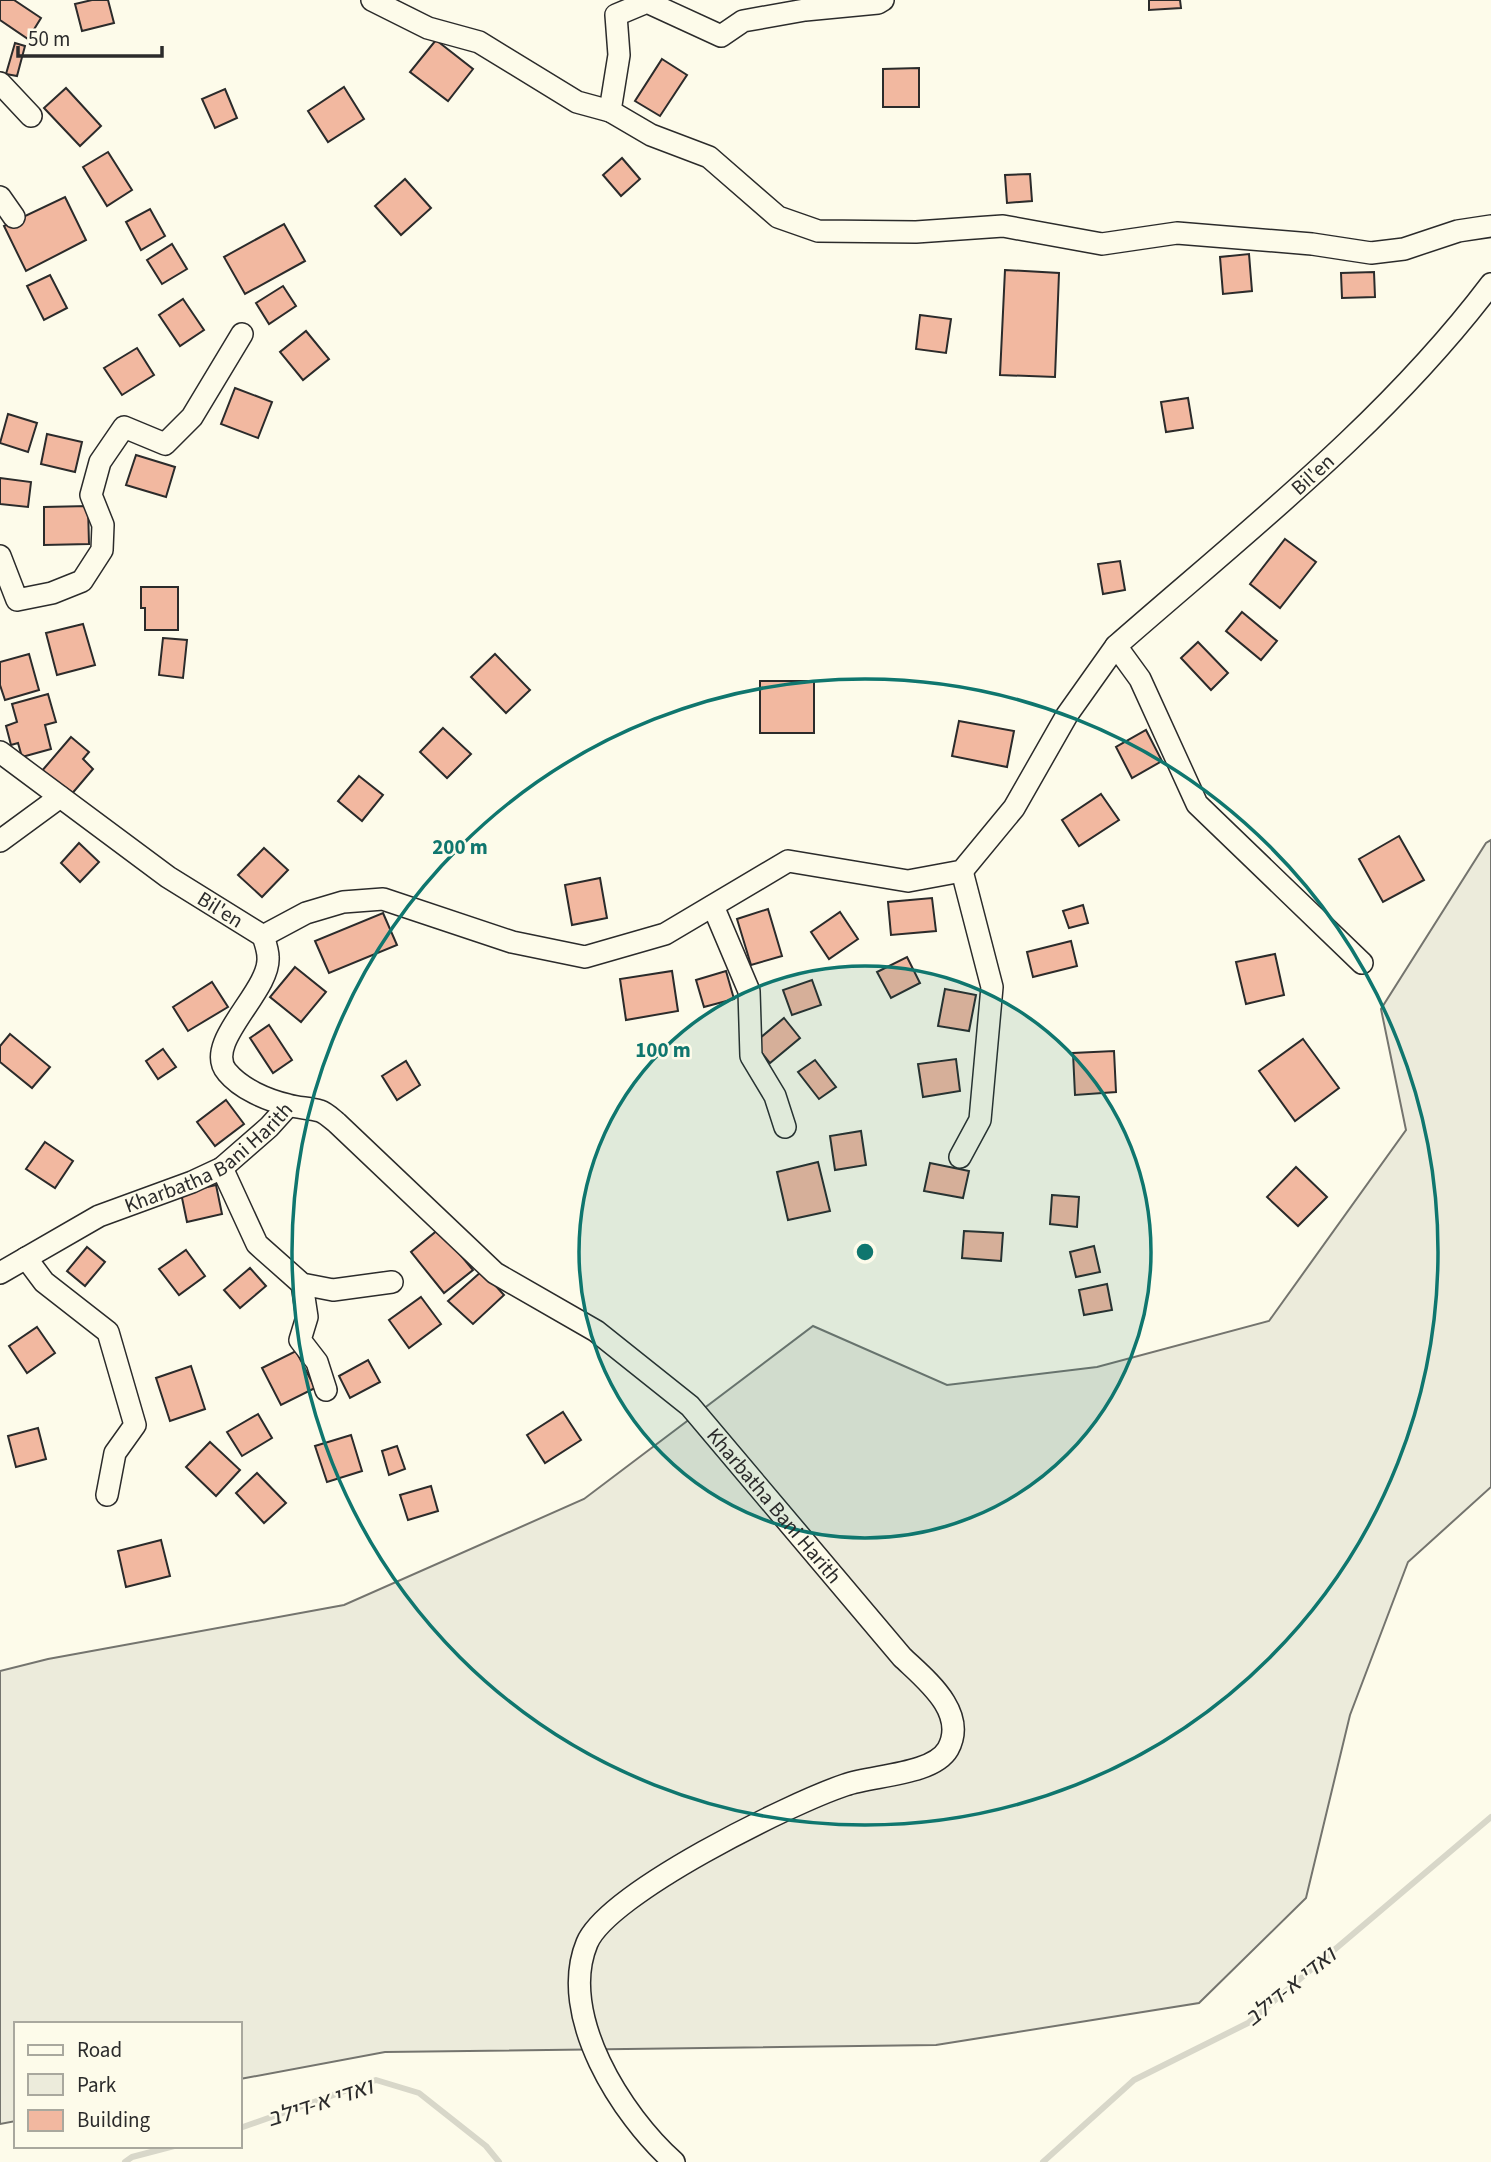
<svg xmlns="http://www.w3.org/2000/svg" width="1491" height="2162" font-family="'Source Sans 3',Heebo,sans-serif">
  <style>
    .green { fill: #ecebdb; stroke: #74746e; stroke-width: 2 }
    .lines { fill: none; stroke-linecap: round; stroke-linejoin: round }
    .stream { stroke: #d8d7c9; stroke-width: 6 }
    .building { fill: #f2b8a0; stroke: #2b2b2b; stroke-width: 2 }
    .minor-casing { stroke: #2b2b2b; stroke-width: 24 }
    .minor { stroke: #fdfbea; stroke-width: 21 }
    .ring { fill: none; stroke: #0f766e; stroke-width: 3.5 }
    .labels { text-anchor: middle; stroke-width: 5; stroke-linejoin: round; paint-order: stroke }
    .street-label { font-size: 21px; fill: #2b2b2b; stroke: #fdfbea }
    .water-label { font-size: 23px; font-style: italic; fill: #2b2b2b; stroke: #fdfbea }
    .centre { fill: #0f766e; stroke: #fdfbea; stroke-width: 3.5 }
    .ring-label { font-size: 21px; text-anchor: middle; font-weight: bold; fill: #0f766e; stroke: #fdfbea; stroke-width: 5; stroke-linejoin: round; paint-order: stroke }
  </style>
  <rect width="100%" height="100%" fill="#fdfbea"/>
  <polygon class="green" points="1491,840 1491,1487 1408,1562 1350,1715 1306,1898 1199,2003 936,2045 385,2052 240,2079 240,2024 16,2024 16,2121 0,2124 0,1671 48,1659 344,1605 584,1499 813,1326 947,1385 1097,1367 1269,1321 1406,1130 1381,1009 1486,843"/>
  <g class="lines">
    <g class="stream">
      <polyline points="240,2128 376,2080 419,2093 486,2146 499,2162"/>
      <polyline points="125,2162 132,2157 174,2146"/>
      <polyline points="1043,2162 1134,2080 1248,2023 1491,1817"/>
    </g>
  </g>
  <g class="building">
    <polygon points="0,0 14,0 41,18 28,39 0,20"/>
    <polygon points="92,0 108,0 114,23 82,31 75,4"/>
    <polygon points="1149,0 1180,0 1181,8 1149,10"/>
    <polygon points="436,40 473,69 448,101 410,72"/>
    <polygon points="15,43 25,46 17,76 6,74"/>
    <polygon points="662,59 687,75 660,116 635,101"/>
    <polygon points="919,68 919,107 883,107 883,69"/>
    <polygon points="344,87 364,119 328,142 308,111"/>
    <polygon points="66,88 101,126 80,146 44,108"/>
    <polygon points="225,89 237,118 215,128 202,99"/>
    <polygon points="108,152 132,190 107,206 83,167"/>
    <polygon points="622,158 640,179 621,196 603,175"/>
    <polygon points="1030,174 1032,201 1007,203 1005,175"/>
    <polygon points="405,179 431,208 401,235 375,206"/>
    <polygon points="65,197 86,240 26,271 4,226"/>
    <polygon points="150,209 165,236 141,250 126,222"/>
    <polygon points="284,224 305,261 245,294 224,257"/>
    <polygon points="172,244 187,269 162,284 147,260"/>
    <polygon points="1249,254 1252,291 1223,294 1220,257"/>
    <polygon points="1005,270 1059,273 1055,377 1000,375"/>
    <polygon points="1374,272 1375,297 1342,298 1341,273"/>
    <polygon points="50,275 67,308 44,320 27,286"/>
    <polygon points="283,286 296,306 269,324 256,303"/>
    <polygon points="183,299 204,330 180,346 159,315"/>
    <polygon points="920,315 951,319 946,353 916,349"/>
    <polygon points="306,331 329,359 303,380 280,352"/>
    <polygon points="137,348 154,375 122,395 104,368"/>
    <polygon points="235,388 272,402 258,438 221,424"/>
    <polygon points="1188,398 1193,428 1166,432 1161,402"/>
    <polygon points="8,414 37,423 28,452 0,443"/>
    <polygon points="47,434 82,442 75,472 41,464"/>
    <polygon points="136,455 175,467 166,497 126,485"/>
    <polygon points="0,478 31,482 28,507 0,504"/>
    <polygon points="88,506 89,544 44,545 44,507"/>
    <polygon points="1285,539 1316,562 1280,608 1250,584"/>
    <polygon points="1120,561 1125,590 1103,594 1098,564"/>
    <polygon points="141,587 178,587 178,630 145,630 145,608 141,608"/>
    <polygon points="1242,612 1277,641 1261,660 1226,631"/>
    <polygon points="83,624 95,665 57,675 46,633"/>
    <polygon points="163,638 187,640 183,678 159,675"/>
    <polygon points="1198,642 1228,673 1211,690 1181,658"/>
    <polygon points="29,654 39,690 5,700 0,685 0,662"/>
    <polygon points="495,654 530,690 506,713 471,677"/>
    <rect x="760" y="681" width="54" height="52"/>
    <polygon points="48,694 56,722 45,725 51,749 22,757 18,743 11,745 6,726 17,722 12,704"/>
    <polygon points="959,721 1014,731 1007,767 952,756"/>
    <polygon points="443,728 471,754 447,778 420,752"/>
    <polygon points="1146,730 1162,761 1132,778 1116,747"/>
    <polygon points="71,737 89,752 83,759 93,769 70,796 41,772"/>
    <polygon points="359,776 383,795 362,821 338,801"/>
    <polygon points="1101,794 1119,820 1079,846 1062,820"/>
    <polygon points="1399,836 1424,880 1383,902 1359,859"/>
    <polygon points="79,843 99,862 80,882 61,863"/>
    <polygon points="264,848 288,870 262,897 238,875"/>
    <polygon points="600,878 607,918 572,925 565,885"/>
    <polygon points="932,898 936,931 891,935 888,902"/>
    <polygon points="1083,905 1088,923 1069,928 1063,911"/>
    <polygon points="768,909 782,956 751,965 737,919"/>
    <polygon points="840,912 858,939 829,959 811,932"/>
    <polygon points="383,913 397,945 329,973 315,941"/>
    <polygon points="1071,941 1077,966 1033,977 1027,952"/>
    <polygon points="1275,954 1284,995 1246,1004 1236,962"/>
    <polygon points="907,957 920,983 891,998 877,972"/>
    <polygon points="295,967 326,992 301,1022 270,997"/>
    <polygon points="672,971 678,1011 626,1020 620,979"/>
    <polygon points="726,971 734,999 704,1007 696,980"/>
    <polygon points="812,980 821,1005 792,1015 783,990"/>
    <polygon points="212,982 228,1007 188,1031 173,1007"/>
    <polygon points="945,989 976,995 969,1031 938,1026"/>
    <polygon points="784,1018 800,1038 770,1063 754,1043"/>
    <polygon points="269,1025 292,1060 273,1073 250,1038"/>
    <polygon points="10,1034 50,1067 32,1088 0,1062 0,1046"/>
    <polygon points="1303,1039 1339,1088 1295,1121 1259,1071"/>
    <polygon points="163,1049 176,1067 158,1079 146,1061"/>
    <polygon points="1114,1051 1116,1092 1075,1095 1073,1053"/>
    <polygon points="956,1059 960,1091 923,1097 918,1064"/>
    <polygon points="815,1060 836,1087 819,1099 798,1072"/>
    <polygon points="406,1061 420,1085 397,1100 382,1076"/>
    <polygon points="226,1100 244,1124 215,1146 197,1122"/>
    <polygon points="861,1131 866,1165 835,1170 830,1136"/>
    <polygon points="45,1142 73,1161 55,1188 26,1169"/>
    <polygon points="818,1162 830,1211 788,1220 777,1172"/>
    <polygon points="930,1163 969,1171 963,1198 924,1191"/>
    <polygon points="1296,1167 1327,1197 1298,1226 1267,1197"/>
    <polygon points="216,1185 222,1214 187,1222 181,1193"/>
    <polygon points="1052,1195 1079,1197 1077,1227 1050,1224"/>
    <polygon points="439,1229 473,1270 444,1293 411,1252"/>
    <polygon points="964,1231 1003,1233 1001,1261 962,1258"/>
    <polygon points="1094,1246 1100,1272 1076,1277 1070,1252"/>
    <polygon points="87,1247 105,1262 85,1286 67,1271"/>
    <polygon points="186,1250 205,1276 179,1295 159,1269"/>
    <polygon points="250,1268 266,1286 240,1308 224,1290"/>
    <polygon points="482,1271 504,1295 473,1324 448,1301"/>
    <polygon points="1107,1284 1112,1310 1084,1315 1079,1290"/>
    <polygon points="421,1297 441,1324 409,1348 389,1320"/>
    <polygon points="37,1327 55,1353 27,1373 9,1346"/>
    <polygon points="296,1351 315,1388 281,1405 262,1368"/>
    <polygon points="368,1360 380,1382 350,1398 339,1376"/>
    <polygon points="191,1366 205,1409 170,1421 156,1378"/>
    <polygon points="563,1412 581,1440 545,1463 527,1435"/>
    <polygon points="258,1414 272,1438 242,1456 227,1432"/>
    <polygon points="38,1428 46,1459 16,1467 8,1436"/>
    <polygon points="351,1435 362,1471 327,1482 315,1446"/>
    <polygon points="210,1442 240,1470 216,1496 186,1467"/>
    <polygon points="397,1446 405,1469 389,1475 382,1451"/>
    <polygon points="257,1473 286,1503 264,1523 236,1493"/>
    <polygon points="431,1486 438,1511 408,1520 400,1495"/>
    <polygon points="161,1540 170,1576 126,1587 118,1551"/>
  </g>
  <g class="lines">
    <defs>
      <g id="minor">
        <polyline points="372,0 428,28 479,42 577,102 610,111"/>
        <polyline points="883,0 878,3 805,10 743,21 721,36 647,2 616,15 619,55 610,111 651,135 709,157 778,217 818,231 916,232 1003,226 1102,244 1177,233 1312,244 1371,253 1404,249 1458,231 1491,226"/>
        <polyline points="0,83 31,116"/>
        <polyline points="0,197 14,217"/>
        <polyline points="0,556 17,600 52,593 82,581 102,550 103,525 91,495 100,462 124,427 165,444 192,417 242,334"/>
        <path id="s1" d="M 1116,646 C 1246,532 1386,423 1491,284"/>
        <path id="s2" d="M 0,752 L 168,877 L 263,936 C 265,942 268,950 268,957 C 271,991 202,1043 227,1072 C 241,1089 267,1100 288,1105 C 298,1108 310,1108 320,1111 C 326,1113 332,1119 337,1123 L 495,1273 L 596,1331 L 690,1406 L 902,1657 C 925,1679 968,1712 948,1749 C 933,1775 873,1775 845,1785 C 791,1803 608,1893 587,1943 C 557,2015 622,2116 674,2162"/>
        <polyline points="0,841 60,797"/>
        <polyline points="713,906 749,991 751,1056 775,1096 785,1127"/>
        <polyline points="263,936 306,913 343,902 383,899 512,942 585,957 665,934 788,861 908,881 962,871 1014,808 1067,715 1116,646 1140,679 1197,804 1362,963"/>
        <polyline points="960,1157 980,1120 992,987 962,871"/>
        <polyline points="222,1168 257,1244 302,1284 333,1290 392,1282"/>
        <polyline points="26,1258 44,1282 108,1332 135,1425 115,1453 107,1495"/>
        <path id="s3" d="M 0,1273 L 99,1216 L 192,1182 L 222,1168 L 269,1127 L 288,1106"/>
        <polyline points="302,1284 307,1317 300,1340 317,1362 326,1390"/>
      </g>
    </defs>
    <use href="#minor" class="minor-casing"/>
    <use href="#minor" class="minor"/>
  </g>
  <circle cx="865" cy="1252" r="286" fill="#0f766e" fill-opacity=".12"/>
  <g class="ring">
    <circle cx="865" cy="1252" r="286"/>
    <circle cx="865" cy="1252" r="573"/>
  </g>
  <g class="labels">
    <g class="street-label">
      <text dy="7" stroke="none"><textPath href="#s1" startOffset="261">Bil'en</textPath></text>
      <text dy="7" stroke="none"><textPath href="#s2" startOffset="271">Bil'en</textPath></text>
      <text dy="7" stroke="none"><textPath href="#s3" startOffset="240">Kharbatha Bani Harith</textPath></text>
      <text dy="7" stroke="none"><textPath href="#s2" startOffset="1180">Kharbatha Bani Harith</textPath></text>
    </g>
    <g class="water-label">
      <text transform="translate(1290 1986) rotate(-39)" y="8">ואדי א-דילב</text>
      <text transform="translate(320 2102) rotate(-18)" y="8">ואדי א-דילב</text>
    </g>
  </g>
  <circle cx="865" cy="1252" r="10" class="centre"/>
  <g class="ring-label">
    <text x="460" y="854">200 m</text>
    <text x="663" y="1057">100 m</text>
  </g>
  <rect x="14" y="2022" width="228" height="126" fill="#fdfbea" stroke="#a9a89e" stroke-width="2"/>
  <rect x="28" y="2045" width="35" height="10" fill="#fdfbea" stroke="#a9a89e" stroke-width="2"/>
  <text x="77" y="2057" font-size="21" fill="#2b2b2b">Road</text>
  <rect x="28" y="2074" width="35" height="21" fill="#ecebdb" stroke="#a9a89e" stroke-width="2"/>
  <text x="77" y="2092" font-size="21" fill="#2b2b2b">Park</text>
  <rect x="28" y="2110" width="35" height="21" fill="#f2b8a0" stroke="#a9a89e" stroke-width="2"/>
  <text x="77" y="2127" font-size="21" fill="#2b2b2b">Building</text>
  <path d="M18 46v10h144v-10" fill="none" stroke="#2b2b2b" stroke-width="3.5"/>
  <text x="28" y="46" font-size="21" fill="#2b2b2b" stroke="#fdfbea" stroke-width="5" paint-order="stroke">50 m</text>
</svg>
